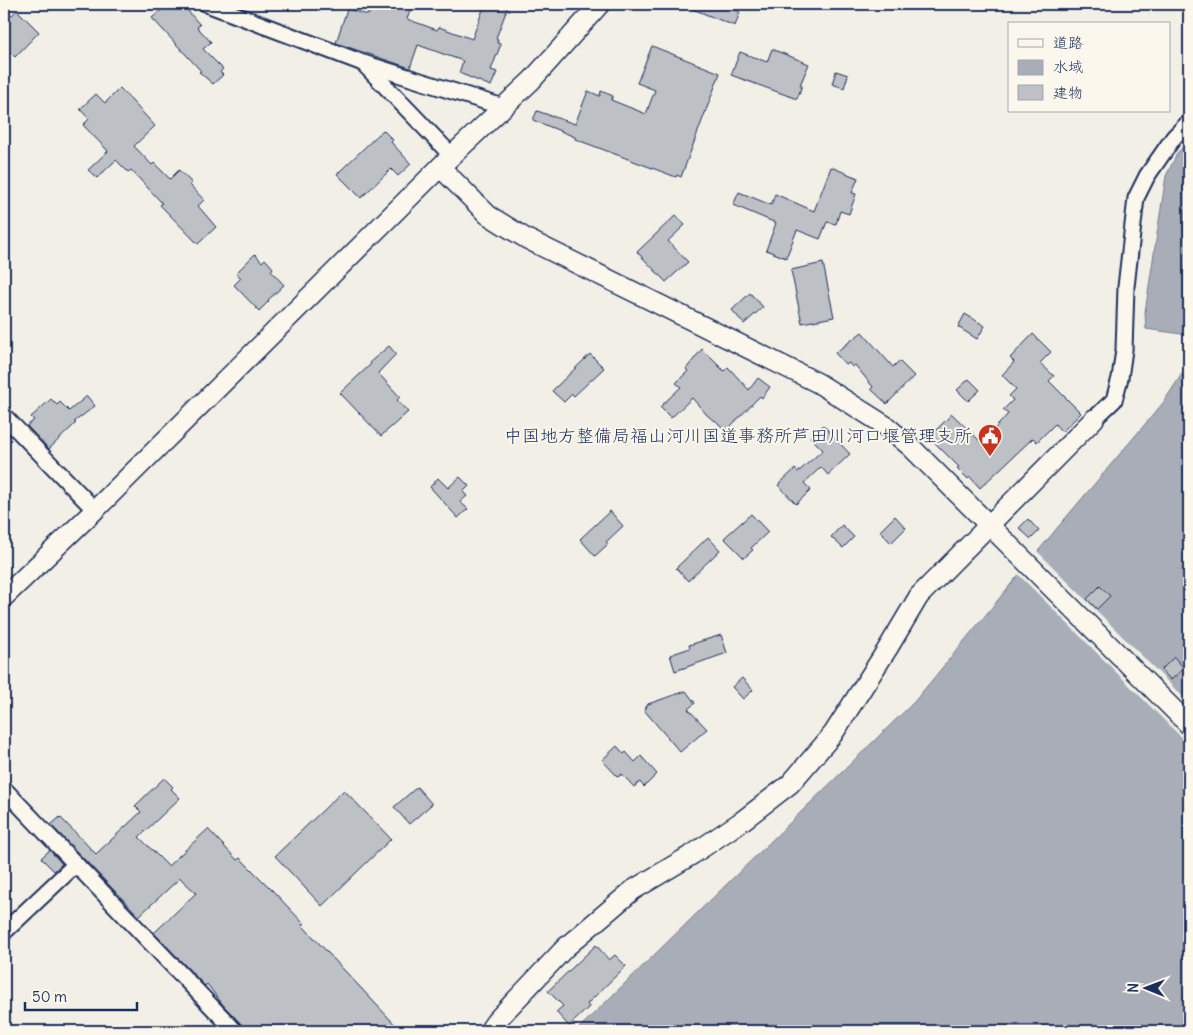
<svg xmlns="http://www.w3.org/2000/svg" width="1193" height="1035" font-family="Delius,'Klee One',sans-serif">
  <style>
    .water { fill: #a9adb7; stroke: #707b93 }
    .pier { fill: #f2efe6 }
    .building { fill: #bdc0c4; stroke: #1b2f5e }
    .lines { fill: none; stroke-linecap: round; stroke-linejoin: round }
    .minor-casing { stroke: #1b2f5e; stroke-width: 19 }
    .tertiary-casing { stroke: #1b2f5e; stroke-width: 22 }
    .minor { stroke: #fbf7ec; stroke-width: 15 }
    .tertiary { stroke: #fbf7ec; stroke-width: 19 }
    .labels { text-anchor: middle; stroke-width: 4; stroke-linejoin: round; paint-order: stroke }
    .poi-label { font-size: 18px; fill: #1b2f5e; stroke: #fbf7ec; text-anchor: end }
  </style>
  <rect width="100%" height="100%" fill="#f2efe6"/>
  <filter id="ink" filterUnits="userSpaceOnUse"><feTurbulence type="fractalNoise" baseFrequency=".02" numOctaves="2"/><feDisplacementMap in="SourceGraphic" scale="10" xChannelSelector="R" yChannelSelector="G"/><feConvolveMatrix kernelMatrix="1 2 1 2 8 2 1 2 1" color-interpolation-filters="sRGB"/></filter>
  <g filter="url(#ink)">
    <g class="water">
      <polygon points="1189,141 1189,335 1146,329 1145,312 1166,176 1178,152"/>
      <polygon points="1189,363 1189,1031 576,1031 914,702 1058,527 1163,403"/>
    </g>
    <polygon class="pier" points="1036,550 1189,703 1189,745 1017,573"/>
    <g class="building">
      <polygon points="168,4 182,4 200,25 197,27 211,42 203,49 223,69 220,72 223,75 213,84 199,72 201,71 152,18"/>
      <polygon points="372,4 396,4 411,9 407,19 437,30 439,27 472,39 485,4 509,4 496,38 498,39 497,43 501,44 491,70 497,72 491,86 459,73 463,61 418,45 410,68 336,43 347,9 368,15"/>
      <polygon points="680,4 721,4 740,12 735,26"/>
      <polygon points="4,7 12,15 17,10 39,32 15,57 4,46"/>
      <polygon points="652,46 720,73 681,177 677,175 676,177 575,139 575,137 533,120 537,111 575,124 588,91 600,96 601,91 613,96 611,100 646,114 655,90 637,83"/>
      <polygon points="772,49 809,64 800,85 802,86 797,99 731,75 740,52 767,62"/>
      <polygon points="836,71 848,75 844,88 832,84"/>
      <polygon points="120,88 155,126 134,146 152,165 154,163 170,179 179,170 192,183 190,185 204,200 198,206 216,227 198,244 160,205 162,203 131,170 128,172 116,160 97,178 88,170 108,151 83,125 89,119 80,109 96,94 105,103"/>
      <polygon points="383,130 393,140 391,142 411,164 398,176 391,169 361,198 337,174"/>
      <polygon points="831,167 858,178 852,193 856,194 849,214 840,211 836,224 827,222 820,239 797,230 786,258 766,250 776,223 733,205 739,192 771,205 775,194 814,211"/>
      <polygon points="676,215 685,225 668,241 688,262 666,282 637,252"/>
      <polygon points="255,254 262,262 265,259 273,268 271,271 284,285 268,300 269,301 259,311 234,285 241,278 236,273"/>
      <polygon points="823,263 834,317 802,323 791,270"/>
      <polygon points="750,293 763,307 744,324 732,310"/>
      <polygon points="965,314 985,326 977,339 958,327"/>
      <polygon points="862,332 893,367 899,361 914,376 887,404 871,389 873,387 855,365 852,367 849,363 846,365 835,353"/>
      <polygon points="1033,334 1051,352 1040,363 1054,376 1049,381 1081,413 1062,432 1055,424 1037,442 1033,438 980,488 970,477 968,479 957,468 959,467 929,437 952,414 982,443 1008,414 1003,410 1013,400 1009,396 1016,389 1002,375 1014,362 1010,358"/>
      <polygon points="389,346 396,354 378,373 400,397 397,400 408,412 381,436 340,393 371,364 370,362"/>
      <polygon points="702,349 724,371 728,367 749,390 758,378 770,387 762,398 760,396 726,431 715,420 714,421 707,415 692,398 671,418 660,407 681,387 676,383 688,371 686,369"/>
      <polygon points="590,354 604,368 574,396 572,394 564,402 552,391"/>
      <polygon points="969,379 980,390 968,401 957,390"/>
      <polygon points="87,396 95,406 74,422 76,423 49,449 27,426 34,420 31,417 51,399 57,405 60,402 69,411"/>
      <polygon points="823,425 850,454 828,475 821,467 804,483 811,490 796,504 778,485 795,469 798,472 823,450 810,437"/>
      <polygon points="460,477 469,486 463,492 467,496 460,502 468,509 458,518 430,487 438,478 448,488"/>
      <polygon points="610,511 623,526 606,542 608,544 595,556 580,539"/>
      <polygon points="751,514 768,532 751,548 753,550 744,558 724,538"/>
      <polygon points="895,516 906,528 891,543 880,531"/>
      <polygon points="1028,519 1039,531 1031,539 1019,528"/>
      <polygon points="842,525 854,537 843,548 831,537"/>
      <polygon points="708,537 720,550 688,581 676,568"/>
      <polygon points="1100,586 1110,596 1097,609 1087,599"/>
      <polygon points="721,635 727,653 675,671 670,655 690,648 689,645"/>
      <polygon points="1174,657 1184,668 1171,680 1161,670"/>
      <polygon points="742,678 753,690 743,699 732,687"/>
      <polygon points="686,691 695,703 688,709 707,729 680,752 644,710 648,704"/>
      <polygon points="617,746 624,754 626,752 635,762 641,756 657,774 644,787 640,782 634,787 622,774 618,777 602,760"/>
      <polygon points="164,778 173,787 171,789 180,798 139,837 168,866 208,829 237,860 240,858 273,891 304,924 302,925 401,1031 246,1031 242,1025 224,1006 207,984 205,986 154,933 196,893 180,878 139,916 51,825 60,817 96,854 141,812 135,806"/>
      <polygon points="417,787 432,804 409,824 394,807"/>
      <polygon points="344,790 391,839 322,906 275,856"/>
      <polygon points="50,850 62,864 54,871 41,858"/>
      <polygon points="596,945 609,960 615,955 626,966 587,1004 589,1007 569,1026 556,1012 563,1006 548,991"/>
    </g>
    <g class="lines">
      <defs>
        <g id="minor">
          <polyline points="207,4 363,63 503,107"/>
          <polyline points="364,64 452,156"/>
          <polyline points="4,416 95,510"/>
          <polyline points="1094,419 1114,400 1120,378 1124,350 1126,287 1136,198 1147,176 1174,137 1189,122"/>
          <polyline points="4,789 235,1031"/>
          <polyline points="4,932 76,864"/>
        </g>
        <g id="tertiary">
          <polyline points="440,167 488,215 527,239 818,383 886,426 911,447 1189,725"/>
          <polyline points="4,597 95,510 440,167 532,80 600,4"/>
          <polyline points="489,1031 496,1021 566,947 633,890 693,854 742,821 790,784 833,734 888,648 919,596 1094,419"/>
        </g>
      </defs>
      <use href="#minor" class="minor-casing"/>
      <use href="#tertiary" class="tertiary-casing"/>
      <use href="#minor" class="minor"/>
      <use href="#tertiary" class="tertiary"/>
    </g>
  </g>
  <defs>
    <symbol id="civic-pin" viewBox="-11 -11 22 30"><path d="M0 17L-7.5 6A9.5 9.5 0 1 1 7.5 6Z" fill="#c8321e" stroke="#fbf7ec"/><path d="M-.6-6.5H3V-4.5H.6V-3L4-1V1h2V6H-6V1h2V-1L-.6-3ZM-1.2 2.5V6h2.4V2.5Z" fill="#fff"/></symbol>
  </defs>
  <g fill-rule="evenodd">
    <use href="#civic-pin" x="976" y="422" width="28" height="38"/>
  </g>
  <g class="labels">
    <g class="poi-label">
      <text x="972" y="442">中国地方整備局福山河川国道事務所芦田川河口堰管理支所</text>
    </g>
  </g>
  <rect width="1193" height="1035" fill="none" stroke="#fbf7ec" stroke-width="20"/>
  <rect x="10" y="10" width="1173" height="1015" fill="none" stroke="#1b2f5e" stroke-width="2" filter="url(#ink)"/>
  <rect x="1008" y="22" width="162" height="90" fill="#fbf7ec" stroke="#a1a7b3"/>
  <rect x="1018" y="39" width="25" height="8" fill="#fbf7ec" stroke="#a1a7b3"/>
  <text x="1053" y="48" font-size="15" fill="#1b2f5e">道路</text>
  <rect x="1018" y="60" width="25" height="15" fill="#a9adb7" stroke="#a1a7b3"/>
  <text x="1053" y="72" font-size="15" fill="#1b2f5e">水域</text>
  <rect x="1018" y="85" width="25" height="15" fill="#bdc0c4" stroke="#a1a7b3"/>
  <text x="1053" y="98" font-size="15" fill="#1b2f5e">建物</text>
  <g transform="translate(1146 988) rotate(271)" stroke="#fbf7ec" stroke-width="4" paint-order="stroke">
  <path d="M0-4L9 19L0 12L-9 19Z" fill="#1b2f5e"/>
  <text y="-8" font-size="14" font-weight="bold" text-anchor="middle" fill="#1b2f5e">N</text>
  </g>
  <path d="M25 1002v8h112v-8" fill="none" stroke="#1b2f5e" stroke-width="2.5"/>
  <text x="32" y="1002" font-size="15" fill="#1b2f5e" stroke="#fbf7ec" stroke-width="4" paint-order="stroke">50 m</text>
</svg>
